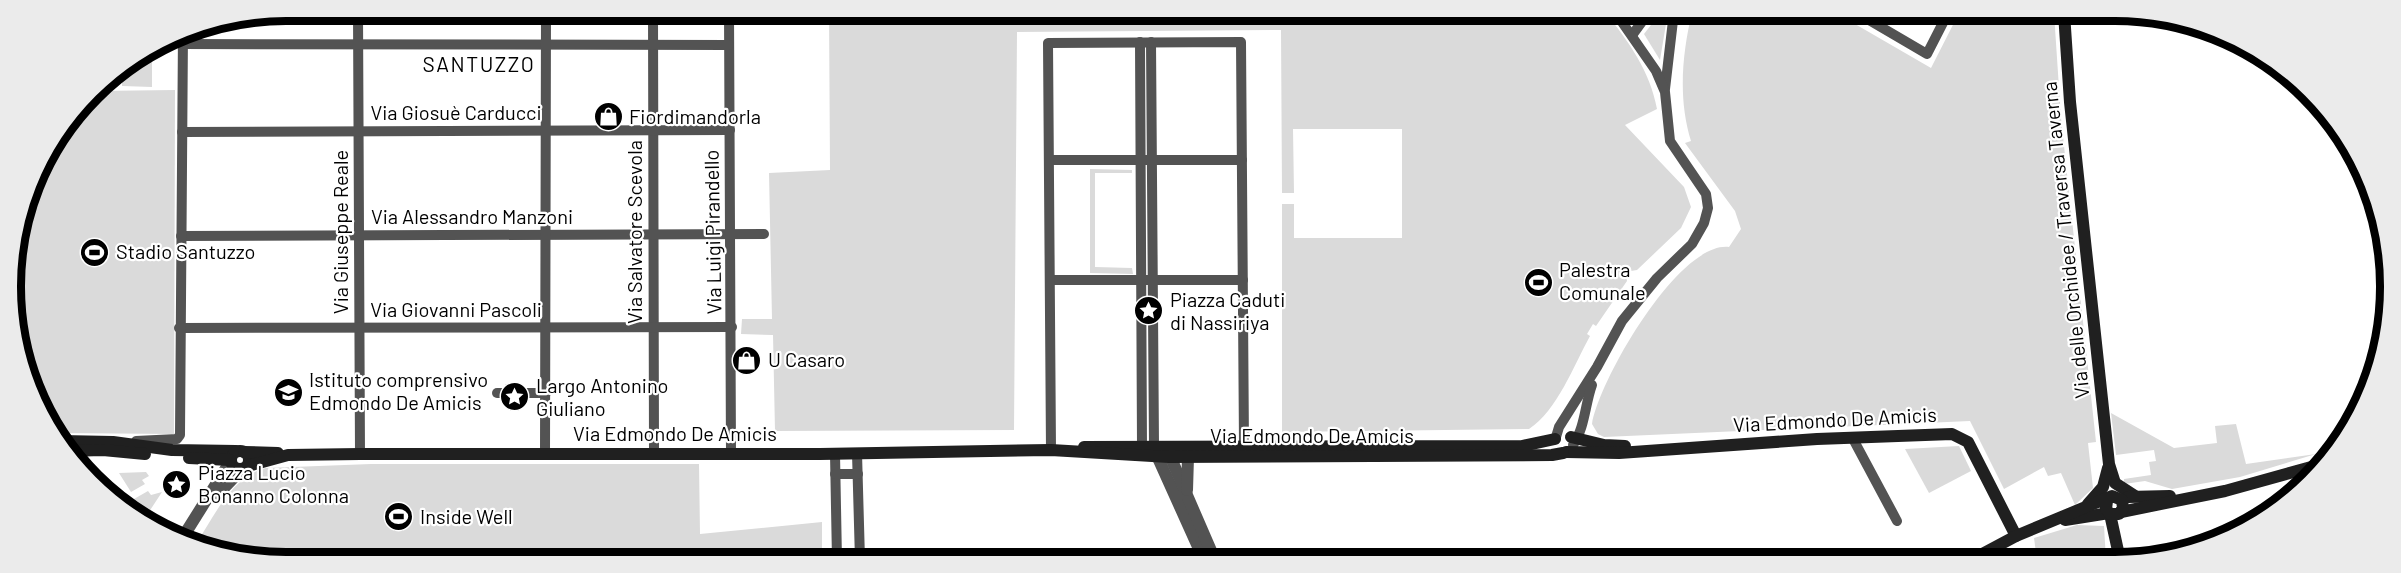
<svg xmlns="http://www.w3.org/2000/svg" width="2401" height="573" font-family="Barlow,sans-serif">
  <style>
    .green { fill: #dadada }
    .lines { fill: none; stroke-linecap: round; stroke-linejoin: round }
    .minor { stroke: #535353; stroke-width: 10 }
    .tertiary { stroke: #535353; stroke-width: 12 }
    .secondary { stroke: #202020; stroke-width: 12 }
    .labels { text-anchor: middle; stroke-width: 4.5; stroke-linejoin: round; paint-order: stroke }
    .street-label { font-size: 20px; fill: #000; stroke: #fff }
    .poi-label { font-size: 20px; fill: #000; stroke: #fff; text-anchor: start }
    .neighbourhood-label { font-size: 21px; letter-spacing: 1.5px; fill: #000; stroke: #fff }
    .rim { fill: none; stroke: #000; stroke-width: 8 }
  </style>
  <rect width="100%" height="100%" fill="#fff"/>
  <g class="green">
    <path d="M 829,11 L 1605,12 C 1629,42 1650,71 1657,109 L 1625,125 L 1684,187 L 1691,207 L 1681,228 L 1637,270 L 1631,271 L 1626,276 L 1627,281 L 1596,326 L 1593,324 L 1587,334 L 1590,336 C 1574,365 1557,411 1529,429 L 1282,432 L 1282,204 L 1294,204 L 1294,238 L 1402,238 L 1402,129 L 1293,129 L 1294,193 L 1282,193 L 1281,30 L 1017,32 L 1014,430 L 775,431 L 773,335 L 741,334 L 742,319 L 772,319 L 769,173 L 830,170 Z"/>
    <polygon points="1661,12 1668,12 1660,60 1644,34"/>
    <path d="M 1692,12 L 1836,13 L 1931,68 L 1959,13 L 2054,13 L 2061,118 L 2096,442 L 2088,443 L 2093,488 L 2075,505 L 2061,473 L 2048,476 L 2044,467 L 2004,489 L 1970,421 L 1604,437 L 1598,434 L 1592,424 C 1599,380 1679,241 1729,247 L 1741,229 L 1735,211 L 1685,143 L 1691,141 C 1678,99 1682,55 1692,12 Z"/>
    <polygon points="152,49 152,87 122,86 122,68"/>
    <polygon points="114,73 114,88 97,88 104,79"/>
    <polygon points="175,90 174,434 57,433 20,358 11,268 39,165 95,91"/>
    <polygon points="1090,169 1132,170 1132,173 1095,173 1095,267 1132,268 1133,274 1090,273"/>
    <polygon points="2111,413 2174,448 2217,443 2215,426 2236,424 2246,464 2316,454 2240,477 2172,489 2145,481 2124,484 2124,479 2151,475 2149,462 2156,461 2154,450 2116,455"/>
    <polygon points="1959,446 1971,471 1929,493 1905,449"/>
    <path d="M 371,464 L 699,464 L 700,534 L 822,522 L 822,557 L 812,560 L 250,560 L 197,542 C 215,515 232,476 266,468 Z"/>
    <polygon points="146,472 149,476 142,480 145,484 131,492 119,473"/>
    <polygon points="148,491 151,495 162,492 145,518 134,499"/>
    <polygon points="2077,525 2104,526 2106,560 2037,560 2034,538"/>
  </g>
  <g class="lines">
    <g class="minor">
      <polyline points="358,11 360,454"/>
      <polyline points="653,11 654,454"/>
      <polyline points="729,11 731,453"/>
      <polyline points="1857,13 1927,54 1948,13"/>
      <polyline points="1633,34 1649,12"/>
      <polyline points="1140,42 1142,446"/>
      <polyline points="1151,42 1154,446"/>
      <polyline points="183,44 729,45"/>
      <polyline points="1665,89 1674,12"/>
      <polyline points="182,132 730,130"/>
      <polyline points="1049,160 1242,160"/>
      <polyline points="181,236 764,234"/>
      <polyline points="1050,280 1243,280"/>
      <polyline points="179,328 732,327"/>
      <polyline points="497,393 546,393"/>
      <polyline points="1556,437 1559,427 1597,367 1622,321 1657,278 1692,244 1704,223 1708,208 1706,194 1670,141 1665,92 1656,71 1615,12"/>
      <polyline points="1852,437 1897,521"/>
      <polyline points="136,441 177,439 180,435 183,31"/>
      <path d="M 1573,445 C 1585,428 1585,404 1592,385"/>
      <polyline points="1051,450 1048,43 1241,42 1244,445"/>
      <polyline points="857,453 860,560"/>
      <polyline points="545,454 546,11"/>
      <polyline points="835,454 837,560"/>
      <polyline points="835,474 858,474"/>
    </g>
    <g class="tertiary">
      <polyline points="1154,449 1204,560"/>
      <polyline points="1167,449 1215,560"/>
      <polyline points="1187,490 1188,457"/>
      <polyline points="218,494 241,470"/>
      <polyline points="183,537 230,462"/>
    </g>
    <g class="secondary">
      <polyline points="2064,13 2070,102 2109,464 2115,483 2135,496"/>
      <polyline points="1571,437 1604,445 1625,446"/>
      <polyline points="61,441 113,442 172,450 236,451"/>
      <polyline points="1084,447 1522,446 1555,439"/>
      <circle cx="240" cy="460" r="9"/>
      <polyline points="66,451 103,450 145,454"/>
      <polyline points="244,452 278,453"/>
      <polyline points="1566,452 1619,453 1817,439 1952,434 1968,442 2016,536"/>
      <polyline points="189,458 230,460"/>
      <polyline points="248,466 288,455 360,454 820,454 1051,450 1169,457 1552,455 1563,453"/>
      <polyline points="2128,497 2170,496"/>
      <polyline points="2088,504 2103,487 2108,468"/>
      <polyline points="2121,512 2225,491 2322,464"/>
      <polyline points="2110,514 2120,560"/>
      <polyline points="2065,520 2109,513"/>
      <polyline points="1971,560 2016,536 2112,496 2122,500 2123,508 2119,514 2110,514 2106,509 2107,501"/>
    </g>
  </g>
  <defs>
    <symbol id="shop-disc" viewBox="-11 -11 22 22"><circle r="9.5" fill="#000" stroke="#fff"/><path d="M-5-2.5h2.3a2.7 3.5 0 0 1 5.4 0H5L5.5 6h-11ZM-1.5-2.5h3a1.5 2.3 0 0 0-3 0Z" fill="#fff"/></symbol>
    <symbol id="stadium-disc" viewBox="-11 -11 22 22"><circle r="9.5" fill="#000" stroke="#fff"/><path d="M0-5a6.5 5 0 1 0 0 10a6.5 5 0 1 0 0-10ZM-3.5-1.8h7v3.6h-7Z" fill="#fff"/></symbol>
    <symbol id="sight-disc" viewBox="-11 -11 22 22"><circle r="9.5" fill="#000" stroke="#fff"/><path d="M0-6L1.8-2.2L6-1.7L2.9 1.2L3.7 5.4L0 3.3L-3.7 5.4L-2.9 1.2L-6-1.7L-1.8-2.2Z" fill="#fff"/></symbol>
    <symbol id="school-disc" viewBox="-11 -11 22 22"><circle r="9.5" fill="#000" stroke="#fff"/><path d="M0-5L7-2L0 1L-7-2ZM-4 1L0 2.5L4 1V4Q0 6-4 4Z" fill="#fff"/></symbol>
  </defs>
  <g fill-rule="evenodd">
    <use href="#shop-disc" x="592" y="100" width="33" height="33"/>
    <use href="#stadium-disc" x="78" y="236" width="33" height="33"/>
    <use href="#stadium-disc" x="1522" y="266" width="33" height="33"/>
    <use href="#sight-disc" x="1132" y="294" width="33" height="33"/>
    <use href="#shop-disc" x="730" y="344" width="33" height="33"/>
    <use href="#school-disc" x="272" y="376" width="33" height="33"/>
    <use href="#sight-disc" x="498" y="380" width="33" height="33"/>
    <use href="#sight-disc" x="160" y="468" width="33" height="33"/>
    <use href="#stadium-disc" x="382" y="500" width="33" height="33"/>
  </g>
  <g class="labels">
    <g class="street-label">
      <text x="456" y="120">Via Giosuè Carducci</text>
      <text x="472" y="224">Via Alessandro Manzoni</text>
      <text transform="translate(341 232) rotate(-90)" y="7">Via Giuseppe Reale</text>
      <text transform="translate(635 232) rotate(-90)" y="7">Via Salvatore Scevola</text>
      <text transform="translate(713 232) rotate(-91)" y="7">Via Luigi Pirandello</text>
      <text transform="translate(2066 240) rotate(-96)" y="7">Via delle Orchidee / Traversa Taverna</text>
      <text x="456" y="317">Via Giovanni Pascoli</text>
      <text transform="translate(1835 420) rotate(-3)" y="7">Via Edmondo De Amicis</text>
      <text x="675" y="441">Via Edmondo De Amicis</text>
      <text x="1312" y="443">Via Edmondo De Amicis</text>
    </g>
    <g class="poi-label">
      <text x="629" y="124">Fiordimandorla</text>
      <text x="116" y="259">Stadio Santuzzo</text>
      <text x="1559" y="277">Palestra<tspan x="1559" dy="23">Comunale</tspan></text>
      <text x="1170" y="307">Piazza Caduti<tspan x="1170" dy="23">di Nassiriya</tspan></text>
      <text x="768" y="367">U Casaro</text>
      <text x="309" y="387">Istituto comprensivo<tspan x="309" dy="23">Edmondo De Amicis</tspan></text>
      <text x="536" y="393">Largo Antonino<tspan x="536" dy="23">Giuliano</tspan></text>
      <text x="198" y="480">Piazza Lucio<tspan x="198" dy="23">Bonanno Colonna</tspan></text>
      <text x="420" y="524">Inside Well</text>
    </g>
    <g class="neighbourhood-label">
      <text x="479" y="72">SANTUZZO</text>
    </g>
  </g>
  <path d="M0 0H2401V573H0ZM286 21H2115A265 265 0 0 1 2380 286V287A265 265 0 0 1 2115 552H286A265 265 0 0 1 21 287V286A265 265 0 0 1 286 21Z" fill="#ebebeb" fill-rule="evenodd"/>
  <path class="rim" d="M286 21H2115A265 265 0 0 1 2380 286V287A265 265 0 0 1 2115 552H286A265 265 0 0 1 21 287V286A265 265 0 0 1 286 21Z"/>
</svg>
